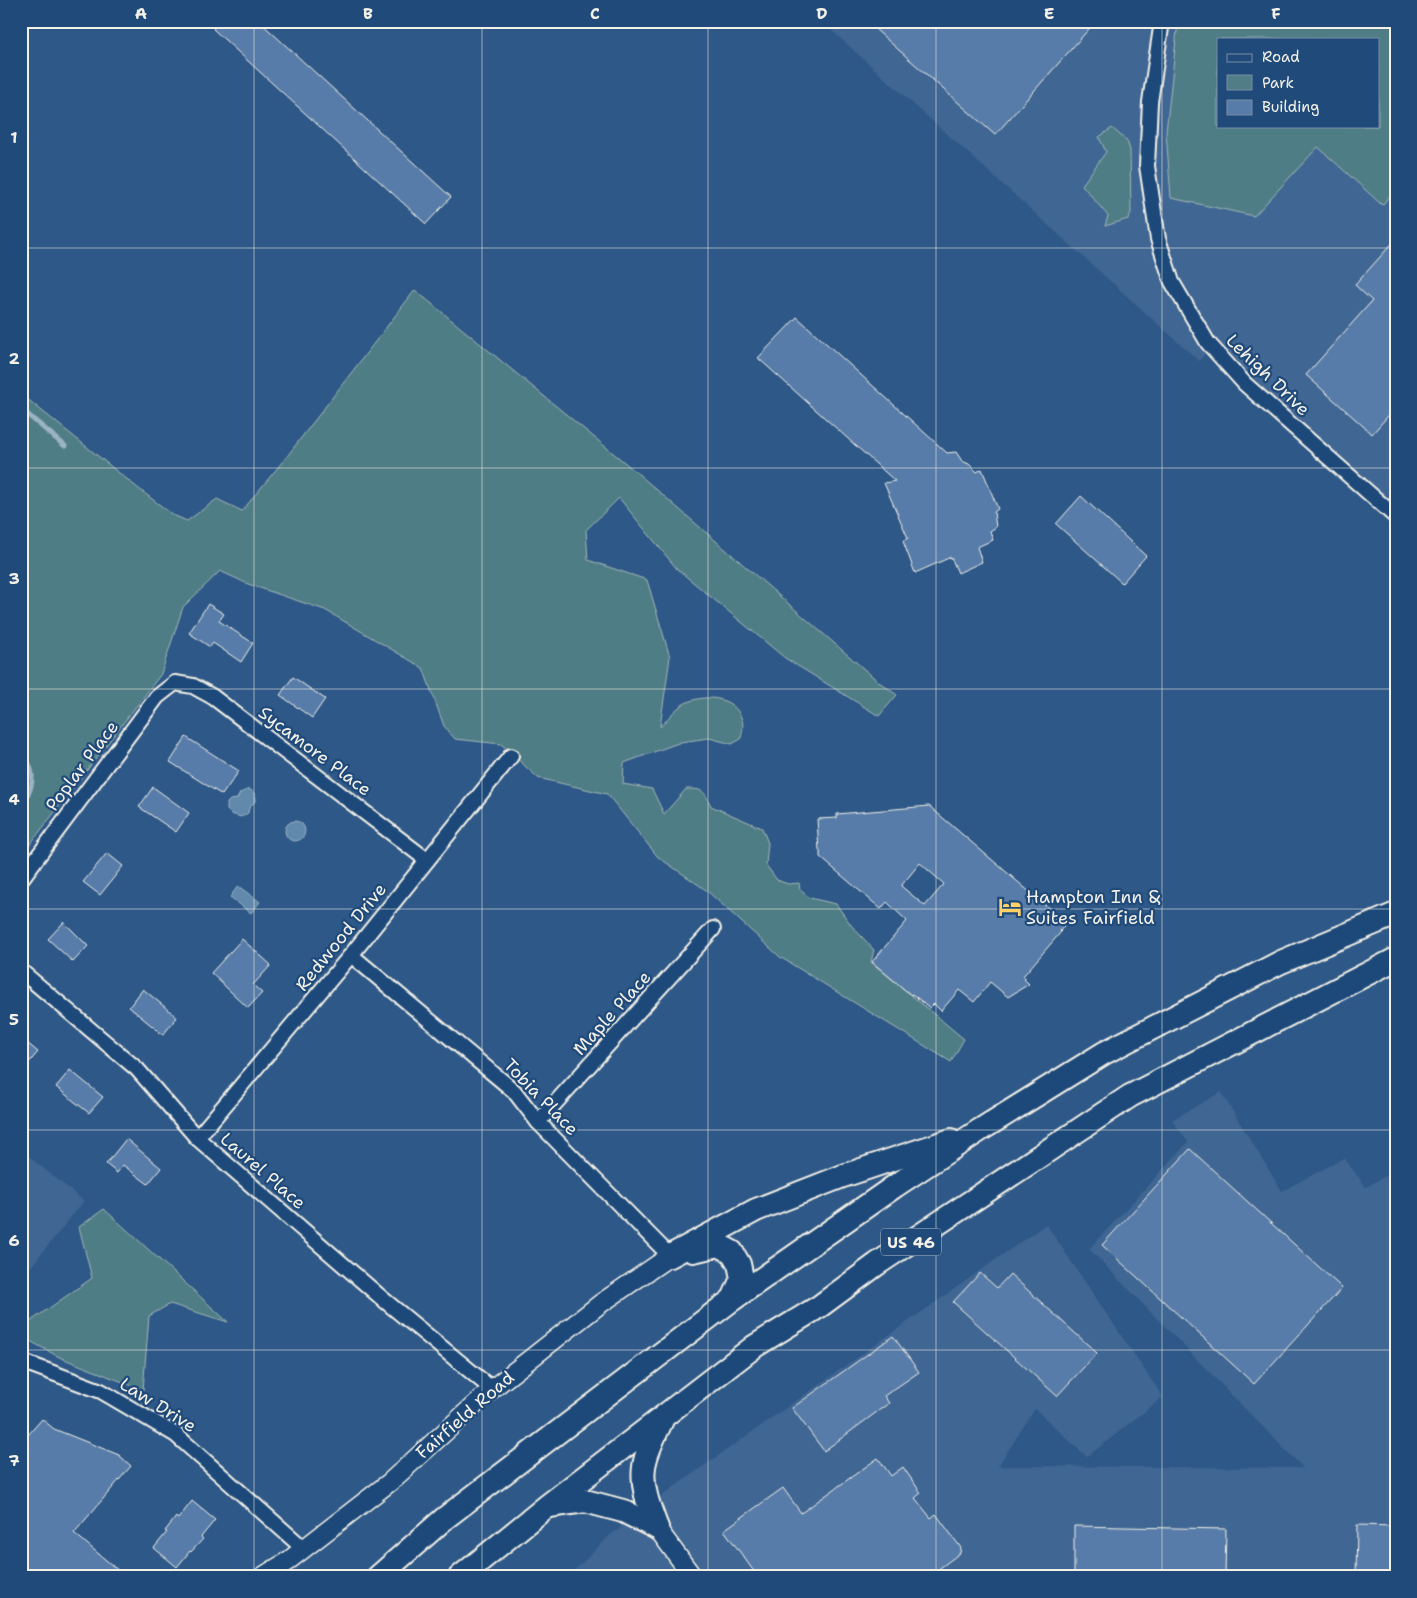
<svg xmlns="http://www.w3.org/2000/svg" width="1417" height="1598" font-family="'Shantell Sans',sans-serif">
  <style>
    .built { fill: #3f6693; fill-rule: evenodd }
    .green { fill: #507d86; stroke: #a2b7b7; fill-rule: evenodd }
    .water { fill: #6089ac; stroke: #9bb3c4 }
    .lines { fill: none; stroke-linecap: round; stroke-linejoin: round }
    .stream { stroke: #9bb3c4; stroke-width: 5 }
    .building { fill: #587ca9; stroke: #f4f1e8; fill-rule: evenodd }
    .minor-casing { stroke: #f4f1e8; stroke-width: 18 }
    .tertiary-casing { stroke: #f4f1e8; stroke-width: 21 }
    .trunk-casing { stroke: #f4f1e8; stroke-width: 26 }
    .minor { stroke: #1f4a7a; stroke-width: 14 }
    .tertiary { stroke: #1f4a7a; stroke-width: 18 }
    .trunk { stroke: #1f4a7a; stroke-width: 22 }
    .grid { fill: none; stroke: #f4f1e8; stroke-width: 1; stroke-opacity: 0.55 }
    .labels { text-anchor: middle; stroke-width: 4.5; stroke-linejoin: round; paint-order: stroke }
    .shield { fill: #1f4a7a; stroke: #b4bfc7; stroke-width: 1 }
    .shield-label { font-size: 16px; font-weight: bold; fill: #f4f1e8 }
    .street-label { font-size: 18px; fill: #f4f1e8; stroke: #1f4a7a }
    .poi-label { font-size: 18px; fill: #f4f1e8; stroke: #1f4a7a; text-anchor: start }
    .neatline { fill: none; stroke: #f4f1e8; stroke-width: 2 }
    .grid-label { font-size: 16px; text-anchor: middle; font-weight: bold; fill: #f4f1e8 }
  </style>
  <rect width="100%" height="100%" fill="#2e5887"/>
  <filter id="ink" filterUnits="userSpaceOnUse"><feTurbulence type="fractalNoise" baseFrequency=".02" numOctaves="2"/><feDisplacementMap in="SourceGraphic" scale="10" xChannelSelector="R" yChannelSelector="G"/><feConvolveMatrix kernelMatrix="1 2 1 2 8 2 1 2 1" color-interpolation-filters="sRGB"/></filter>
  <g filter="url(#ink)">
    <g class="built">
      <path d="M 821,21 L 1396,21 L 1396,509 L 1214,343 L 1199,361 ZM 1218,39 L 1378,39 L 1378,126 L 1218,126 Z"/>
      <polygon points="1221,1092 1282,1191 1344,1158 1366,1187 1396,1170 1396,1577 568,1577 608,1537 674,1487 1046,1224 1163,1397 1087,1457 1035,1409 998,1466 1303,1468 1089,1249 1188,1142 1172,1120"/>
      <polygon points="21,1150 84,1201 21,1279"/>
    </g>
    <g class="green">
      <path d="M 1178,21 L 1396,21 L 1396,189 L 1382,205 L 1318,147 L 1254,216 L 1171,198 L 1166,132 ZM 1218,39 L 1378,39 L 1378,126 L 1218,126 Z"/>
      <polygon points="1112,128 1127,141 1130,150 1131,213 1128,219 1105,226 1108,216 1082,185 1106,152 1099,137"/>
      <path d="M 415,290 L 635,471 L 879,682 L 897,695 L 879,716 L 785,658 L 677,569 L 619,498 L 586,530 L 588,560 L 647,580 L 670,657 L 660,727 C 667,720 674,710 682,705 C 701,693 735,695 742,720 C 744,725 742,733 741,739 L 732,744 L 709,738 L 681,742 L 624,763 L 623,784 L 652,789 L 664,814 L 686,789 C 703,789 704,790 711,806 L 762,828 L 768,843 L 766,865 L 777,880 L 788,884 L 799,883 L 800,890 L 810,898 L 836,904 L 851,925 L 874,950 L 871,962 L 964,1039 L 951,1062 L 780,957 L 706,890 L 658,857 L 607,794 L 538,778 L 501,744 L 455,739 L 444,726 L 423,668 L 325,610 L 248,584 L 220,571 L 183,607 L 161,674 L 21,856 L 21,394 L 139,489 L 173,515 L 187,521 L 217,499 L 242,511 L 288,455 Z"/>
      <polygon points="104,1209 228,1322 170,1304 149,1316 143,1390 59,1357 21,1336 21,1328 92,1278 79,1227"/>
    </g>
    <g class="water">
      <path d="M 249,789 C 254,792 256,794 256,800 L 249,808 L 248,813 L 241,817 L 231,814 L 227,810 L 227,803 L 230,800 L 237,799 L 240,793 Z"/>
      <circle cx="295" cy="831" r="10"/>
      <polygon points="238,886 260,902 251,913 230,897"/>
    </g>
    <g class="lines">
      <g class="stream">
        <polyline points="21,409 65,446"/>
        <path d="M 21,754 C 24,758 27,761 29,764 C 35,776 32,794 21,802"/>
      </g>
    </g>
    <g class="building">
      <polygon points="221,21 259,21 451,197 426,224 213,29"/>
      <polygon points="866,21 1096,21 995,135"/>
      <polygon points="1396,239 1396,407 1372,434 1306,375 1372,301 1355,285"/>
      <polygon points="797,317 947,453 956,452 962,461 969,464 977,472 982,469 998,509 994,512 996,527 990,531 993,540 977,547 982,562 958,573 951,557 915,573 903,541 908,538 884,483 895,481 758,358"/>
      <polygon points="1081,496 1146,556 1122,583 1056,524"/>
      <polygon points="208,604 224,614 219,621 253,643 241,662 213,643 210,647 189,633"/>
      <polygon points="293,677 325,699 312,718 280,695"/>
      <polygon points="186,737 239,771 222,795 170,762"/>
      <polygon points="153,787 189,813 176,832 139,807"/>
      <path d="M 929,806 L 1052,911 L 1050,914 L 1064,926 L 1060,931 L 1061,932 L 1023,976 L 1026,978 L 1024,979 L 1029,984 L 1008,997 L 990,982 L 974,1002 L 959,990 L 941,1011 L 934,1004 L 930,1008 L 912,994 L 911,995 L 872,962 L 907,921 L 887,902 L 881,909 L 820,857 L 820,850 L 819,851 L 817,819 L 837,818 L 837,814 ZM 920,863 L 944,884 L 925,906 L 901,886 Z"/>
      <polygon points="107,853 123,866 100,895 83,882"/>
      <polygon points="64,922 88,946 73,962 48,939"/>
      <polygon points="242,939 271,965 253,985 262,993 248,1008 211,973"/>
      <polygon points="143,989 177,1017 163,1035 129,1007"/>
      <polygon points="21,1038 38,1052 21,1072"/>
      <polygon points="70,1070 103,1097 89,1113 56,1087"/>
      <polygon points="126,1139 161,1168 148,1184 123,1165 117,1173 106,1164"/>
      <polygon points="1190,1149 1342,1288 1254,1384 1102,1245"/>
      <polygon points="980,1273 997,1288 1010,1274 1097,1353 1057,1396 953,1302"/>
      <polygon points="893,1336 919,1372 884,1396 889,1403 824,1451 792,1408"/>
      <polygon points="42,1419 54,1429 119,1455 131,1466 74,1533 126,1577 21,1577 21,1443"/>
      <polygon points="878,1458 891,1476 903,1467 921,1493 915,1498 931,1518 936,1514 961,1548 960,1553 928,1577 758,1577 724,1530 783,1488 801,1513"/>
      <polygon points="192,1501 215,1520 201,1537 203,1539 191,1552 190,1551 177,1567 154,1548 167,1532 165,1531 176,1517 178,1519"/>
      <polygon points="1357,1525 1396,1526 1396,1577 1356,1577"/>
      <polygon points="1074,1526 1226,1529 1225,1577 1074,1577"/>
    </g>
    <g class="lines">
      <defs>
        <g id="minor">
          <polyline points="1162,21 1150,102 1147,166 1158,239 1172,282 1208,343 1245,384 1396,517"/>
          <polyline points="21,879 157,697 175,683 193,686 213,697 427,860"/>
          <polyline points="351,955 514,1091 538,1122 670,1256"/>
          <polyline points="21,971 137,1069 197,1138 384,1300 492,1389"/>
          <polyline points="538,1122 713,929"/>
          <polyline points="197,1138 351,955 511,756"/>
          <polyline points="21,1361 101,1391 176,1435 303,1548"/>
        </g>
        <g id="tertiary">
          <polyline points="657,1528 693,1577"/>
          <polyline points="262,1577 288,1561 390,1482 492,1389 600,1304 670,1256"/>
        </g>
        <g id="trunk">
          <polyline points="693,1251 719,1245 732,1252 739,1264 742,1278 733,1299"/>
          <polyline points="670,1256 756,1210 843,1176 951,1140"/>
          <polyline points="549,1506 585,1501 623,1511 657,1528"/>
          <path d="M 657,1528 C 650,1509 641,1488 644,1467 C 646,1451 655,1435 662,1420"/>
          <polyline points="378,1577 445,1518 733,1299 895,1186 980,1130 1104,1053 1281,962 1396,914"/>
          <polyline points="460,1577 547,1506 755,1346 820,1306 877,1264 1130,1096 1396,959"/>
        </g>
      </defs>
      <use href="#minor" class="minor-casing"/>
      <use href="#tertiary" class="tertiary-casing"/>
      <use href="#trunk" class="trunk-casing"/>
      <use href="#minor" class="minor"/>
      <use href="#tertiary" class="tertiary"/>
      <use href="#trunk" class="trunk"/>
    </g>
  </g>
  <path class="grid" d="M 254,21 L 254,1577M 482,21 L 482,1577M 708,21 L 708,1577M 936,21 L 936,1577M 1162,21 L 1162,1577M 21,248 L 1396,248M 21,468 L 1396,468M 21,689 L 1396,689M 21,909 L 1396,909M 21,1130 L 1396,1130M 21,1350 L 1396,1350"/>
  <defs>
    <symbol id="hotel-bare" viewBox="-9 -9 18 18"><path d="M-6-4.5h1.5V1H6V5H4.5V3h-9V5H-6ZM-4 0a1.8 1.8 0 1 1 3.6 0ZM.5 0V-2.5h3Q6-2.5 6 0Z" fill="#ffd166" stroke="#1f4a7a" stroke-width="2.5" paint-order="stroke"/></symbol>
  </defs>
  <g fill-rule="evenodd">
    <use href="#hotel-bare" x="994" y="891" width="32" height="32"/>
  </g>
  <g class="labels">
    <rect class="shield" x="881" y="1228.5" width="60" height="27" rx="4"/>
    <g class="shield-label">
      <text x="911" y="1248">US 46</text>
    </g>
    <g class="street-label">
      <text transform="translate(1268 375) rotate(44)" y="6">Lehigh Drive</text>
      <text transform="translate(315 751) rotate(37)" y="6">Sycamore Place</text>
      <text transform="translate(82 766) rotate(-53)" y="6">Poplar Place</text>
      <text transform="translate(341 937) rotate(-51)" y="6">Redwood Drive</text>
      <text transform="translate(612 1013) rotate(-48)" y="6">Maple Place</text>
      <text transform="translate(541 1097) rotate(46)" y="6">Tobia Place</text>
      <text transform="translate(263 1171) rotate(41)" y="6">Laurel Place</text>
      <text transform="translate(158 1405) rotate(32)" y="6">Law Drive</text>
      <text transform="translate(465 1415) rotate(-41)" y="6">Fairfield Road</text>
    </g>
    <g class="poi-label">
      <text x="1026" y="903">Hampton Inn &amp;<tspan x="1026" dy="21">Suites Fairfield</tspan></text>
    </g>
  </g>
  <rect width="1417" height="1598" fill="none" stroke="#1f4a7a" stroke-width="55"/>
  <rect x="1217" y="38" width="162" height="90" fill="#1f4a7a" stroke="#748da6"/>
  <rect x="1227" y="54" width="25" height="8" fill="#1f4a7a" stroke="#748da6"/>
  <text x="1262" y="62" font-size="15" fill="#f4f1e8">Road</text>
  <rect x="1227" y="75" width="25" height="15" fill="#507d86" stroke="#748da6"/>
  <text x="1262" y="88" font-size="15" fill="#f4f1e8">Park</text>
  <rect x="1227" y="100" width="25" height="15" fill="#587ca9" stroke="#748da6"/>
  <text x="1262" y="112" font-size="15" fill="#f4f1e8">Building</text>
  <rect x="28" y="28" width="1362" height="1542" class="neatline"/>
  <g class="grid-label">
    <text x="141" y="19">A</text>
    <text x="368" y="19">B</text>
    <text x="595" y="19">C</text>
    <text x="822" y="19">D</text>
    <text x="1049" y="19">E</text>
    <text x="1276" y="19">F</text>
    <text x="14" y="143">1</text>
    <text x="14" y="364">2</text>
    <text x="14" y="584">3</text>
    <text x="14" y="805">4</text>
    <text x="14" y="1025">5</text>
    <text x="14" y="1246">6</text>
    <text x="14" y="1466">7</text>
  </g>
</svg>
